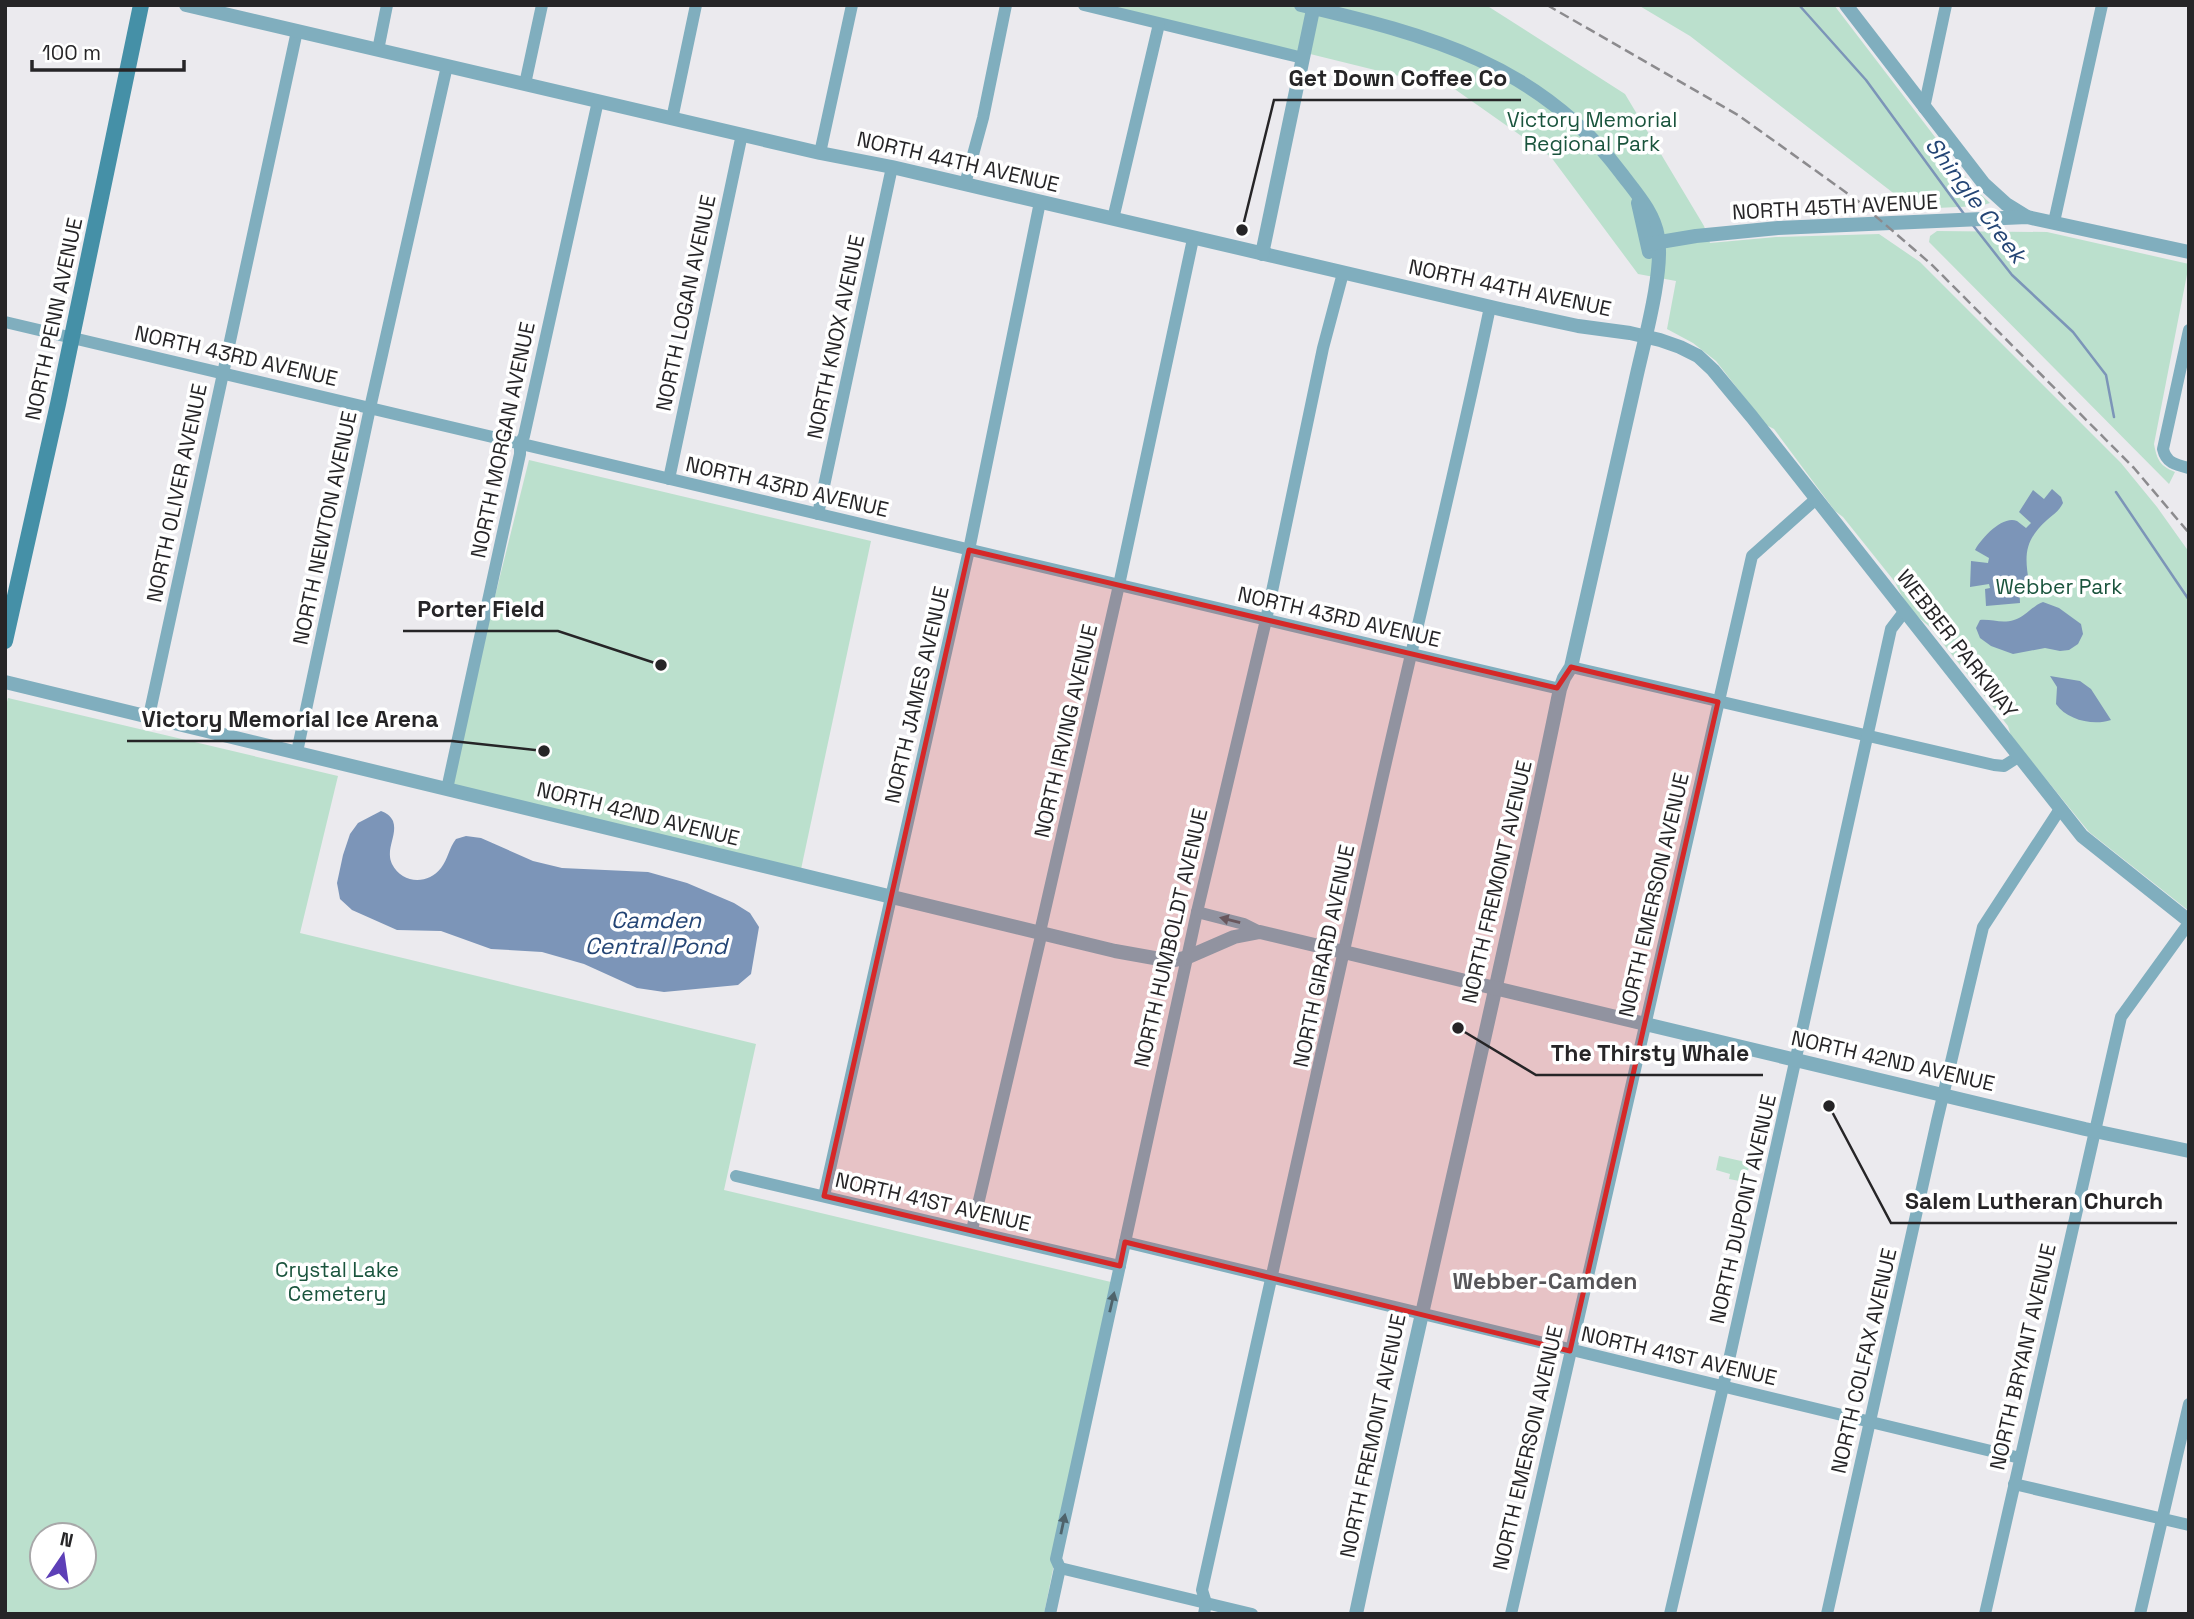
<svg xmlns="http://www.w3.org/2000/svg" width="2194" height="1619" font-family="'Space Grotesk',sans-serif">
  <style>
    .green { fill: #bbe0cd; fill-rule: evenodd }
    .water { fill: #7c95b8 }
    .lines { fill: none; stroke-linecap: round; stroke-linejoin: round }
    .stream { stroke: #7c95b8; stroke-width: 2.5 }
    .minor { stroke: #80aebe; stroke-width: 12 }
    .tertiary { stroke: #80aebe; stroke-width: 14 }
    .secondary { stroke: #4590a7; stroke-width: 16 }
    .rail { stroke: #8c8b8e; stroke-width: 2.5; stroke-dasharray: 10 5; stroke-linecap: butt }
    .oneway { fill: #4e636b }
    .marked { fill: #d62828; fill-opacity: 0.2; stroke: #d62828; stroke-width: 5; stroke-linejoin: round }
    .labels { text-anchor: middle; stroke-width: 7; stroke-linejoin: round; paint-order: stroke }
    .park-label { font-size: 21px; fill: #1a543d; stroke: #fff }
    .street-label { font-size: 21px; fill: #262527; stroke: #fff }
    .water-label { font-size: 23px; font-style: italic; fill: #244575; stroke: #fff }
    .neighbourhood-label { font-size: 23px; font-weight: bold; fill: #575659; stroke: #fff }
    .leader { fill: none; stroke: #262527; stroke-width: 2.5 }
    .callout-dot { fill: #262527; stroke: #fff; stroke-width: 2.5 }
    .callout-label { font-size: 23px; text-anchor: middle; font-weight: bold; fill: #262527; stroke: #fff; stroke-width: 7; stroke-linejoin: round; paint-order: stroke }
  </style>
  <rect width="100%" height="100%" fill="#ebeaee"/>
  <g class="green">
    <path d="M 1087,5 L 1486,5 L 1625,94 L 1704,226 L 1710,243 L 1776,237 L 1879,234 L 1920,262 L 2121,463 L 2157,507 L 2189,552 L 2189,911 L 2089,832 L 2011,736 L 2008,726 L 1930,627 C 1915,616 1902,599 1895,582 L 1843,517 L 1835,511 L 1774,429 L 1766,425 L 1716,361 L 1693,343 L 1667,329 L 1676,281 L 1638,274 L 1551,157 L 1456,90 L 1302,52 Z"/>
    <polygon points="1638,5 1834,5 1974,188 1990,203 1980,206 1914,209 1690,36"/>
    <path d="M 1937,231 L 2047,232 L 2189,264 L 2154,444 C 2157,460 2160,466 2175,472 L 2169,484 L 1929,242 L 1930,236 Z"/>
    <polygon points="529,460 871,541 800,874 447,789"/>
    <path d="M 8,698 L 338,776 L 300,933 L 756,1044 L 724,1190 L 1111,1282 L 1044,1614 L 5,1614 L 5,710 ZM 42,1535 L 84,1535 L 84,1577 L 42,1577 Z"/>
    <polygon points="1719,1156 1750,1163 1745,1182 1729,1179 1730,1174 1716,1170"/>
  </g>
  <g class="water">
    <path d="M 2052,489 L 2061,497 L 2063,503 C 2059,511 2054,514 2047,520 C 2025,540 2024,554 2029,582 L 2019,584 L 2020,603 L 1986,606 L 1985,589 L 1990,588 L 1989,584 L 1970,587 L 1971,561 L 1988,563 L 1989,558 L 1975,550 C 1981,539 2002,515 2017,521 C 2020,523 2023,526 2026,528 L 2031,523 L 2019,512 L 2033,490 L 2044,499 Z"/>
    <path d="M 2043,602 L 2059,608 L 2081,624 L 2083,634 L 2078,644 L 2069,650 L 2060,651 L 2045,648 L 2013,654 L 1991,646 L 1980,638 L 1976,628 L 1980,620 C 1992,619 2002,624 2014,620 C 2025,617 2032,606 2043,602 Z"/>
    <path d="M 2050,676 L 2080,681 L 2091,689 L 2111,720 C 2093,726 2067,720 2056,704 L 2057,687 Z"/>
    <path d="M 381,811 C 386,813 390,815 393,821 C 398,835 385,849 392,864 C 402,884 428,885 441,868 C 448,859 449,848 456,839 L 466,836 L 481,838 L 533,861 L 562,868 L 648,872 L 687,883 L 734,903 L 750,913 L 759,927 L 751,974 L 738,985 L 664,992 L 637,988 L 584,964 L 542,952 L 491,949 L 441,931 L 397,930 L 352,910 L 340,899 L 337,883 L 343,855 L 350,834 L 358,823 Z"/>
  </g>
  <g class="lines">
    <g class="stream">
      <polyline points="1799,5 1866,80 1964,214"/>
      <polyline points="1972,224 2012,275 2073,332 2106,375 2114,417"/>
      <polyline points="2116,492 2189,600"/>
    </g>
    <g class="minor">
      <polyline points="1084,5 1303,58"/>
      <polyline points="378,50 387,5"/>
      <polyline points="525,84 542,5"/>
      <polyline points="1924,108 1946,5"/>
      <polyline points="672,119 696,5"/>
      <polyline points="820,153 852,5"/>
      <polyline points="965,184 983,118 1006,5"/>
      <polyline points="1113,219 1159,24"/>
      <polyline points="2054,222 2102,5"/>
      <polyline points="5,322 1560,689"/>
      <path d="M 2189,330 L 2163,449 C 2166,463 2176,465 2189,468"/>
      <polyline points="669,479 742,134"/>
      <polyline points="818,514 892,167"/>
      <polyline points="1571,667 1994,765 2004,766 2018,757"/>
      <polyline points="149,716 297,31"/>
      <polyline points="297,752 370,408 447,66"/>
      <polyline points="447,789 520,454 520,444 524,436 598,101"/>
      <polyline points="1197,912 1244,924 1260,932"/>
      <polyline points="736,1176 1120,1266"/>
      <polyline points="824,1196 969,550 1040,202"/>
      <polyline points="972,1230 1041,936 1040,932 1119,585 1193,239"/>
      <polyline points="1125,1242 2020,1458"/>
      <polyline points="2014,1484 2189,1525"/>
      <polyline points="1060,1568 1252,1614"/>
      <polyline points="1050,1614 1060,1568 1056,1559 1197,912 1266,620 1323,348 1343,273"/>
      <path d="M 1204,1614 L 1206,1603 L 1202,1590 C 1263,1321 1321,1052 1381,784 C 1417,625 1457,466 1490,307"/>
      <polyline points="1511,1614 1752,556 1816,499"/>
      <polyline points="1670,1614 1723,1387 1891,629 1904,612"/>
      <polyline points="1827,1614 1937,1121 1983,927 2060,809"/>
      <polyline points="1985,1614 2121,1017 2189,923"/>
      <polyline points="2140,1614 2189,1404"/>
    </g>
    <g class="tertiary">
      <polyline points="186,5 820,153 892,167 1504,310 1578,326 1630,333 1660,340 1680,347 1698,356 1713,370 1752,417 2082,836 2189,921"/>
      <path d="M 1301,5 C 1428,35 1540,64 1621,173 C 1636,193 1654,212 1658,237 C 1664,273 1643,345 1635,383 C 1613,477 1592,572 1571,667 L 1564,678 L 1560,689 C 1497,998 1421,1305 1356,1614"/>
      <polyline points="1846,5 1984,184 2006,204 2027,217"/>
      <polyline points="1638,203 1649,252"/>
      <polyline points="1648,244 1696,236 1778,228 2027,217 2189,252"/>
      <polyline points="1262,254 1314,5"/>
      <polyline points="5,682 1115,951 1171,961 1188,957 1234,937 1260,932 2085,1129 2189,1151"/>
    </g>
    <polyline class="secondary" points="5,641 58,404 141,5"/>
    <polyline class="rail" points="1547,5 1738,115 1858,201 1931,264 1962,295 2134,468 2189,533"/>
  </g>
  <defs><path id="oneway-solid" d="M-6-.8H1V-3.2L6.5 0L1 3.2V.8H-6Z" transform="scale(1.75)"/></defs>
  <g class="oneway">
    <use href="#oneway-solid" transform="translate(1230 920) rotate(-166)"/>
    <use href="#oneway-solid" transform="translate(1112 1302) rotate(-77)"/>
    <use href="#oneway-solid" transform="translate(1063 1524) rotate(-78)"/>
  </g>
  <path class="marked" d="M 969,550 L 1557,688 L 1571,667 L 1718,702 L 1570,1351 L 1125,1242 L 1120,1266 L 824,1196 Z"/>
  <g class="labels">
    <g class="park-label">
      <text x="1592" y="127">Victory Memorial<tspan x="1592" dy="24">Regional Park</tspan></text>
      <text x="2059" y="594">Webber Park</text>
      <text x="337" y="1277">Crystal Lake<tspan x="337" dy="24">Cemetery</tspan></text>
    </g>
    <g class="street-label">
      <text transform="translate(958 162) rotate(13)" y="7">NORTH 44TH AVENUE</text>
      <text transform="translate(1835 207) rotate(-3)" y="7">NORTH 45TH AVENUE</text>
      <text transform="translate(1510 288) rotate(12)" y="7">NORTH 44TH AVENUE</text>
      <text transform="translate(686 303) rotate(-78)" y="7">NORTH LOGAN AVENUE</text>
      <text transform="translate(54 319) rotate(-78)" y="7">NORTH PENN AVENUE</text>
      <text transform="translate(836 337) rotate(-78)" y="7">NORTH KNOX AVENUE</text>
      <text transform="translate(236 356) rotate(13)" y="7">NORTH 43RD AVENUE</text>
      <text transform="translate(503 440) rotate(-78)" y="7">NORTH MORGAN AVENUE</text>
      <text transform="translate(787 487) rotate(13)" y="7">NORTH 43RD AVENUE</text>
      <text transform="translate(177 493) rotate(-78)" y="7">NORTH OLIVER AVENUE</text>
      <text transform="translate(325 528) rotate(-78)" y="7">NORTH NEWTON AVENUE</text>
      <text transform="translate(1339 617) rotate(13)" y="7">NORTH 43RD AVENUE</text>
      <text transform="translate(1957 644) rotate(52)" y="7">WEBBER PARKWAY</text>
      <text transform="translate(917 695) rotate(-77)" y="7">NORTH JAMES AVENUE</text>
      <text transform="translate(1066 731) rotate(-77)" y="7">NORTH IRVING AVENUE</text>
      <text transform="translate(638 814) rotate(14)" y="7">NORTH 42ND AVENUE</text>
      <text transform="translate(1497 882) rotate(-77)" y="7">NORTH FREMONT AVENUE</text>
      <text transform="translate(1654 895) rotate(-77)" y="7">NORTH EMERSON AVENUE</text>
      <text transform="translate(1171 938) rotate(-77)" y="7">NORTH HUMBOLDT AVENUE</text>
      <text transform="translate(1324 956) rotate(-78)" y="7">NORTH GIRARD AVENUE</text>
      <text transform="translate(1893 1061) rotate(13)" y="7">NORTH 42ND AVENUE</text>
      <text transform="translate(933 1202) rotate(13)" y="7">NORTH 41ST AVENUE</text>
      <text transform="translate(1743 1209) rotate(-77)" y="7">NORTH DUPONT AVENUE</text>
      <text transform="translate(1679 1356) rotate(13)" y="7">NORTH 41ST AVENUE</text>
      <text transform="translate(2023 1357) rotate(-77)" y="7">NORTH BRYANT AVENUE</text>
      <text transform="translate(1864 1361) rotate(-77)" y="7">NORTH COLFAX AVENUE</text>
      <text transform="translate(1373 1436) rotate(-78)" y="7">NORTH FREMONT AVENUE</text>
      <text transform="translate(1528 1448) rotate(-77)" y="7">NORTH EMERSON AVENUE</text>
    </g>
    <g class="water-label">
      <text transform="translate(1976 200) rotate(53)" y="8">Shingle Creek</text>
      <text x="656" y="928">Camden<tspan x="656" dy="26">Central Pond</tspan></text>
    </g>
    <g class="neighbourhood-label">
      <text x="1545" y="1289">Webber-Camden</text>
    </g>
  </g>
  <path class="leader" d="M1242 230L1274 100H1521M661 665L558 631H403M544 751L452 741H127M1458 1028L1536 1075H1763M1829 1106L1891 1223H2177"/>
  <g class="callout-dot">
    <circle cx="1242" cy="230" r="7"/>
    <circle cx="661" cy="665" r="7"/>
    <circle cx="544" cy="751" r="7"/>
    <circle cx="1458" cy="1028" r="7"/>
    <circle cx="1829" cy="1106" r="7"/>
  </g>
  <g class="callout-label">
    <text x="1398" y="86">Get Down Coffee Co</text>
    <text x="481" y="617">Porter Field</text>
    <text x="290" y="727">Victory Memorial Ice Arena</text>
    <text x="1650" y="1061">The Thirsty Whale</text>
    <text x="2034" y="1209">Salem Lutheran Church</text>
  </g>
  <rect width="2194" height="1619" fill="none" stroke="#262527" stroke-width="14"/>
  <g transform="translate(63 1556) rotate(13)"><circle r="33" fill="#ffffff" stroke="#a8a8a9" stroke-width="2"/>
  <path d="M0-5L12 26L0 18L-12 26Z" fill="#5d3fb7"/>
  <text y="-10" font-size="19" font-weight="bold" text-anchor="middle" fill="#262527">N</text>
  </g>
  <path d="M32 60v10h152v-10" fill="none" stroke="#262527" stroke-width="3.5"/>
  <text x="42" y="60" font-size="21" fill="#262527" stroke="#ffffff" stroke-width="5" paint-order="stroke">100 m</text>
</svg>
